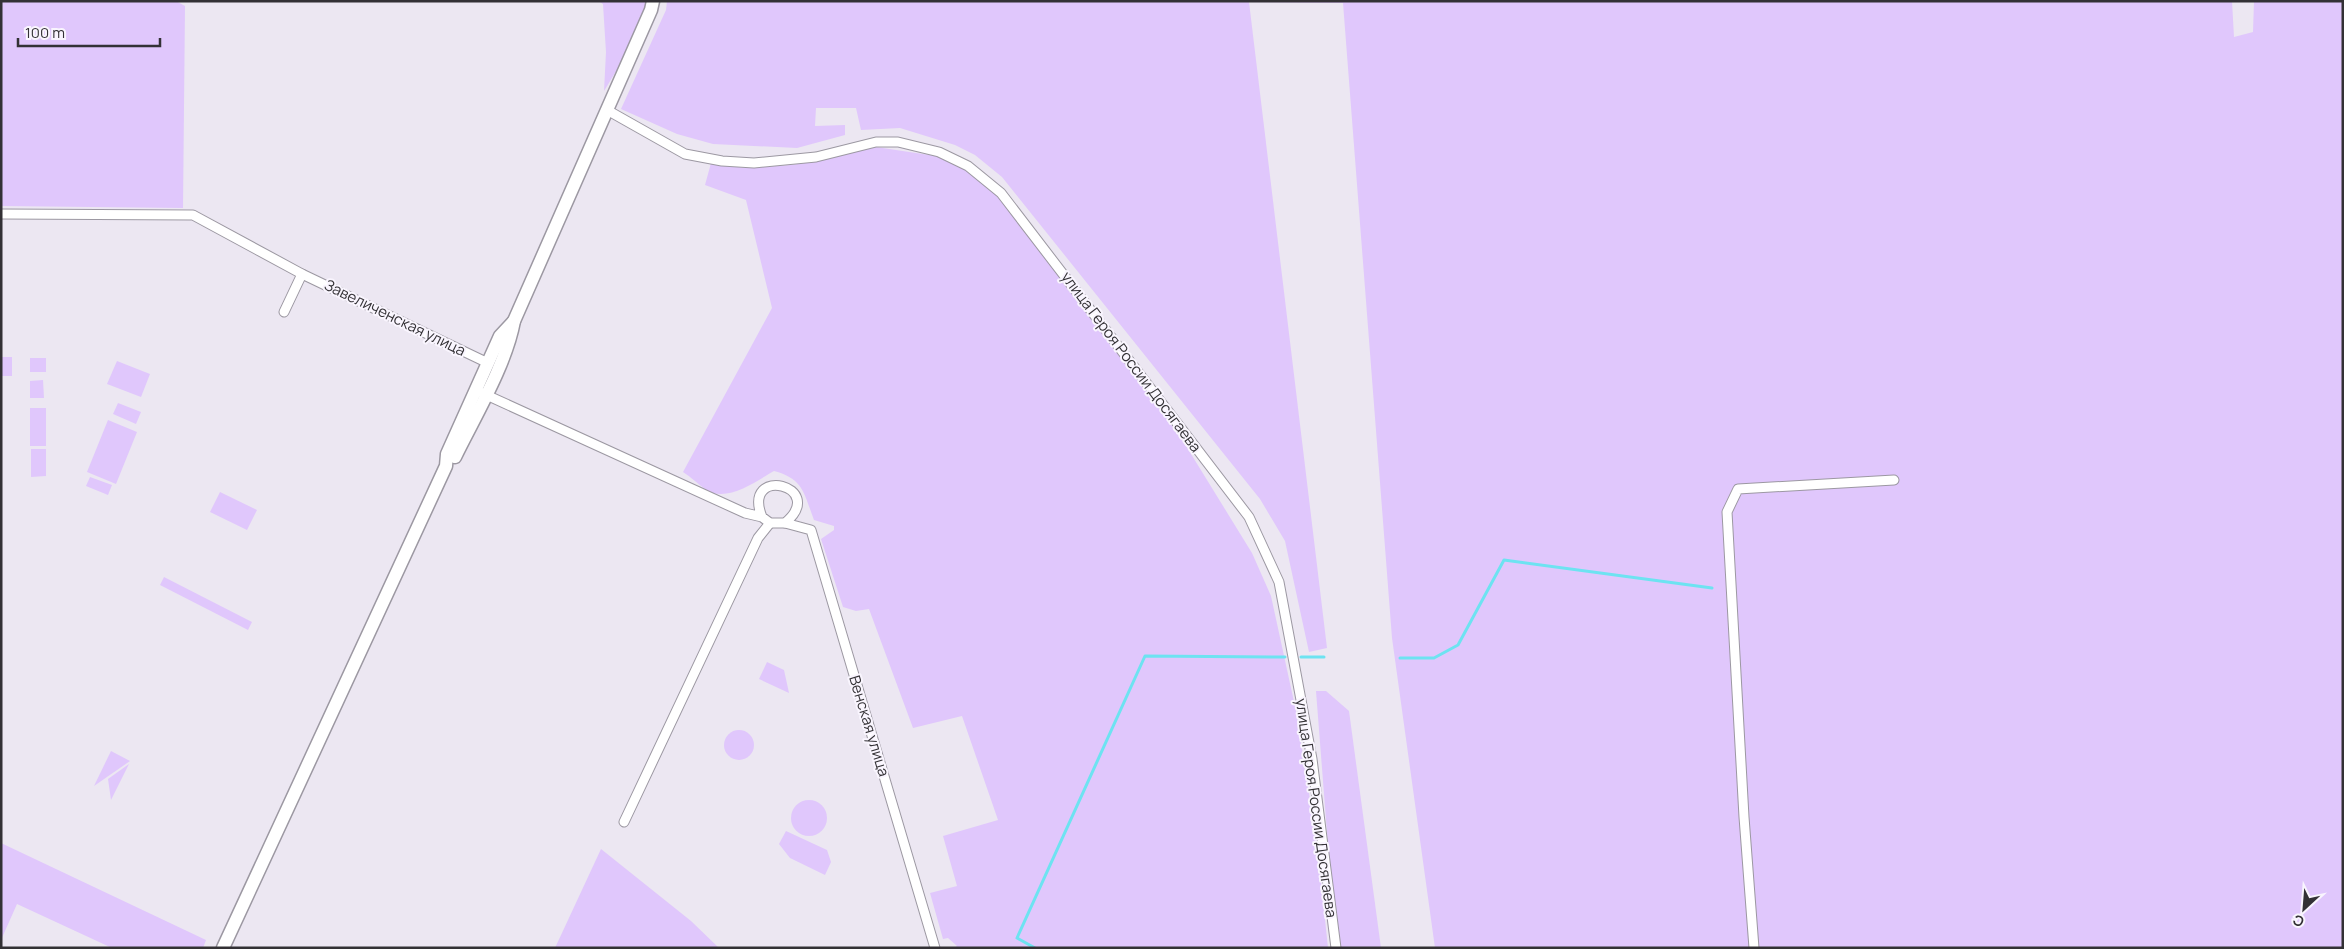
<svg xmlns="http://www.w3.org/2000/svg" width="2344" height="949" font-family="Manrope,sans-serif">
  <style>
    .green { fill: #e0c7fc }
    .lines { fill: none; stroke-linecap: round; stroke-linejoin: round }
    .stream { stroke: #6de3f1; stroke-width: 3 }
    .street-casing { stroke: #9c98a2; stroke-width: 11 }
    .secondary-casing { stroke: #9c98a2; stroke-width: 15 }
    .street { stroke: #fff; stroke-width: 9 }
    .secondary { stroke: #fff; stroke-width: 12 }
    .labels { text-anchor: middle; stroke-width: 4; stroke-linejoin: round; paint-order: stroke }
    .street-label { font-size: 15px; fill: #333135; stroke: #f9f5fe }
  </style>
  <rect width="100%" height="100%" fill="#ece7f2"/>
  <g class="green">
    <polygon points="1,1 176,1 185,6 183,208 1,206"/>
    <polygon points="598,1 650,1 632,45 604,91 606,52 603,4"/>
    <polygon points="667,1 2232,1 2234,37 2253,32 2254,1 2343,1 2343,948 1435,948 1392,638 1343,3 1249,2 1327,648 1309,652 1285,541 1260,499 1002,177 975,155 955,145 900,128 861,130 856,108 816,108 815,126 845,125 845,135 797,148 713,144 677,134 621,109 666,10"/>
    <path d="M 876,147 L 936,156 L 966,169 L 999,196 L 1099,325 L 1183,441 L 1252,553 L 1271,596 L 1296,711 L 1317,844 L 1328,948 L 954,948 L 957,946 L 948,938 L 943,939 L 930,893 L 957,886 L 943,836 L 998,820 L 962,716 L 913,728 L 869,609 L 856,611 L 843,607 L 821,539 L 834,530 L 834,526 L 814,520 C 804,494 804,479 774,471 C 756,481 726,504 705,489 C 697,483 692,478 683,472 L 772,308 L 746,200 L 705,185 L 711,163 L 745,168 L 791,165 L 823,160 L 850,151 Z"/>
    <rect x="1" y="357" width="11" height="19"/>
    <rect x="30" y="358" width="16" height="14"/>
    <polygon points="117,361 150,374 141,397 107,384"/>
    <polygon points="43,380 44,398 30,398 30,381"/>
    <polygon points="118,403 141,412 136,424 113,414"/>
    <rect x="30" y="408" width="16" height="38"/>
    <polygon points="108,420 137,432 116,484 87,472"/>
    <polygon points="31,449 46,449 46,476 31,477"/>
    <polygon points="90,477 112,485 108,495 86,486"/>
    <polygon points="220,492 257,510 247,530 210,512"/>
    <polygon points="164,577 252,622 248,630 160,585"/>
    <polygon points="767,662 784,670 789,693 759,679"/>
    <polygon points="1316,691 1326,691 1349,711 1381,948 1336,948"/>
    <circle cx="739" cy="745" r="15"/>
    <polygon points="111,751 130,761 94,786"/>
    <polygon points="129,764 111,800 108,779"/>
    <circle cx="809" cy="818" r="18"/>
    <polygon points="786,831 827,850 831,862 825,875 790,858 779,844"/>
    <polygon points="1,843 206,940 203,948 112,948 17,904 1,940"/>
    <polygon points="601,849 691,921 719,948 555,948"/>
  </g>
  <g class="lines">
    <g class="stream">
      <polyline points="1301,657 1324,657"/>
      <polyline points="1400,658 1434,658 1458,645 1504,560 1712,588"/>
      <polyline points="1035,948 1017,938 1145,656 1285,657"/>
    </g>
    <defs>
      <g id="street">
        <polyline points="607,110 685,154 722,161 754,163 816,157 876,142 898,142 939,152 968,166 1001,193 1249,517 1279,582 1312,759 1336,948"/>
        <polyline points="1,214 193,215 302,274 488,363"/>
        <polyline points="284,312 302,274"/>
        <path d="M 482,393 L 745,513 L 762,517 L 770,523 L 785,523 C 829,486 741,464 762,517"/>
        <polyline points="785,523 811,530 935,948"/>
        <polyline points="624,822 758,538 770,523"/>
        <polyline points="1754,948 1744,817 1727,512 1738,489 1894,480"/>
      </g>
      <g id="secondary">
        <path d="M 455,457 C 475,416 506,365 514,321 L 651,10 L 653,1"/>
        <polyline points="223,948 446,466 447,454 500,336 514,321"/>
      </g>
    </defs>
    <use href="#street" class="street-casing"/>
    <use href="#secondary" class="secondary-casing"/>
    <use href="#street" class="street"/>
    <use href="#secondary" class="secondary"/>
  </g>
  <g class="labels">
    <g class="street-label">
      <text transform="translate(395 318) rotate(26)" y="5">Завеличенская улица</text>
      <text transform="translate(1131 362) rotate(53)" y="5">улица Героя России Досягаева</text>
      <text transform="translate(869 726) rotate(73)" y="5">Венская улица</text>
      <text transform="translate(1316 808) rotate(82)" y="5">улица Героя России Досягаева</text>
    </g>
  </g>
  <rect width="2344" height="949" fill="none" stroke="#333135" stroke-width="5"/>
  <g transform="translate(2304 909) rotate(206)" stroke="#f9f5fe" stroke-width="4" paint-order="stroke">
  <path d="M0-4L9 19L0 12L-9 19Z" fill="#333135"/>
  <text y="-8" font-size="14" font-weight="bold" text-anchor="middle" fill="#333135">С</text>
  </g>
  <path d="M18 38v8h142v-8" fill="none" stroke="#333135" stroke-width="2.5"/>
  <text x="25" y="38" font-size="15" fill="#333135" stroke="#f9f5fe" stroke-width="4" paint-order="stroke">100 m</text>
</svg>
